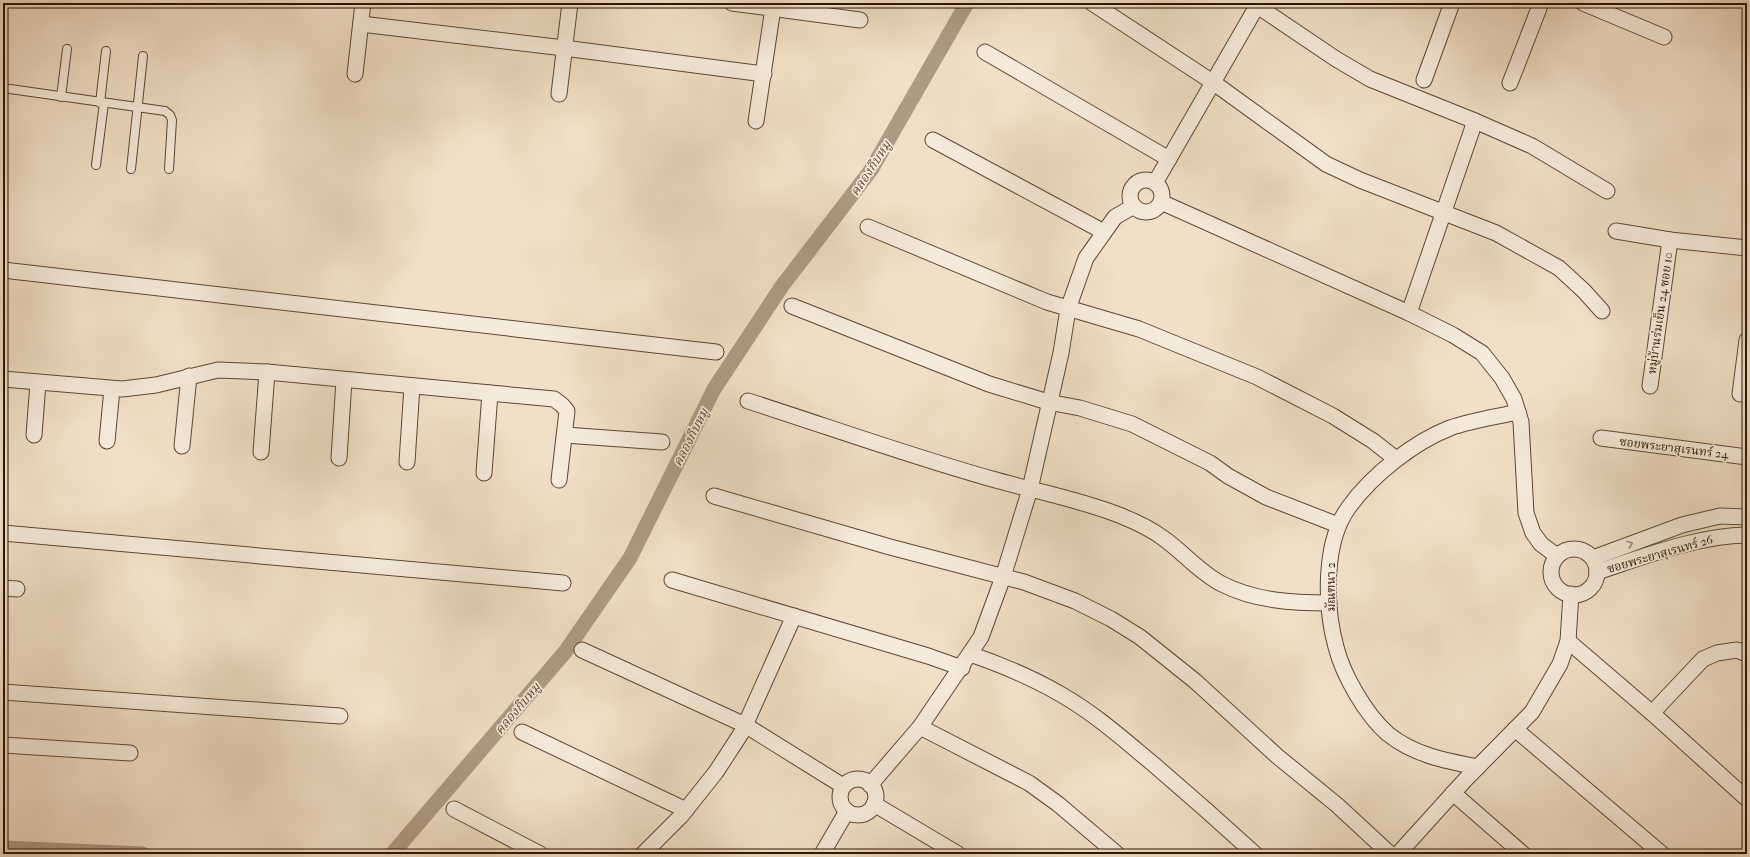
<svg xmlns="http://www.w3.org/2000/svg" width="1750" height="857" font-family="'IM FELL French Canon','Noto Serif Thai',serif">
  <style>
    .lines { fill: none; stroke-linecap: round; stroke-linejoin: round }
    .canal { stroke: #ae9b84; stroke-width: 15 }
    .service-casing { stroke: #5d4732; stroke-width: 10 }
    .minor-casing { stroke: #5d4732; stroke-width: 17 }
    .service { stroke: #f6ebdb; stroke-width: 8 }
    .minor { stroke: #f6ebdb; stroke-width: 15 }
    .oneway { stroke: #9b8a78 }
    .labels { text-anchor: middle; stroke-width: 3.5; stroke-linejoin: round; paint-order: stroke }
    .street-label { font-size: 12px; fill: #2c1400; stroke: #f6ebdb }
    .water-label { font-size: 13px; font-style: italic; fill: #604a35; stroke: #f6ebdb }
  </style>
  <rect width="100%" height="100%" fill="#f1e0c8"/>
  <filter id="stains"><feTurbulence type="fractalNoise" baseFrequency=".005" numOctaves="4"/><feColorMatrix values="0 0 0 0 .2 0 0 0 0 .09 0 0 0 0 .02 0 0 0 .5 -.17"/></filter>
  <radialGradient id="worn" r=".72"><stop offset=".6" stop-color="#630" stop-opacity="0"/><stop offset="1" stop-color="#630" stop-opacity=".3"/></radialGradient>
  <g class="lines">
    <g class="canal">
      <polyline points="3,848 143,854"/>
      <polyline points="392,854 565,652 630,558 714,389 782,286 871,170 967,3"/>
    </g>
    <defs>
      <g id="service">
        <polyline points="3,88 165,111 170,115 172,120 169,169"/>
        <polyline points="61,97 67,49"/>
        <polyline points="100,103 106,51"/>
        <polyline points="96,165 104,103"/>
        <polyline points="131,169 143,56"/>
      </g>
      <g id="minor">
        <polyline points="732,3 860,20"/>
        <polyline points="1092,3 1214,83 1326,164 1360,180 1496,233 1559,268 1584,291 1602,311"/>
        <polyline points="1253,3 1336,59 1370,79 1475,121 1532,146 1607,191"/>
        <polyline points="1583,3 1664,37"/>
        <polyline points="361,24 564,48 764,74"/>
        <polyline points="985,52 1169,159"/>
        <polyline points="355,74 363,3"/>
        <polyline points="1424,80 1452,3"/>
        <polyline points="1510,83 1541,3"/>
        <polyline points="559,94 570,3"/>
        <polyline points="756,121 773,8"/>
        <polyline points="933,140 1104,232"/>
        <circle cx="1146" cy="196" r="16"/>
        <polyline points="1155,183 1257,6"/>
        <polyline points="1161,202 1409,313 1453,335 1482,353 1502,378 1514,399 1521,422 1526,513 1533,533 1541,544 1557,556"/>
        <polyline points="868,227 1047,302 1139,329 1257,377 1333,416 1373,441 1396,459"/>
        <polyline points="1616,231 1670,240 1747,248"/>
        <polyline points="3,270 716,352"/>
        <polyline points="792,306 989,384 1048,402 1080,408 1132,424 1210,463 1228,476 1266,497 1338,525"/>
        <polyline points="1409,313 1475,121"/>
        <polyline points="3,379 122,389 156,385 218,370 267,372 554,399 562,405 567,411 559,480"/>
        <polyline points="1650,386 1670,240"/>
        <polyline points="1740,394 1747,340"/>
        <path d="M 748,401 C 829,427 910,456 992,479 C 1034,491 1078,499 1119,515 C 1134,521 1150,528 1163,538 C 1183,552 1200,573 1222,584 C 1255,601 1293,603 1329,603"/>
        <polyline points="34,435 38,383"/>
        <polyline points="565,435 662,442"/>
        <polyline points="1601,438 1747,457"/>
        <polyline points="107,441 112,389"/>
        <polyline points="182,446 189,376"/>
        <polyline points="261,452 267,372"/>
        <polyline points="339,458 344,380"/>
        <polyline points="407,462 412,386"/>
        <polyline points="484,473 490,393"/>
        <polyline points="714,496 890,547 1024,582 1075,601 1111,619 1140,637 1195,681 1277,756 1337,805 1390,854"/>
        <polyline points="3,533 563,583"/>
        <circle cx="1574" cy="572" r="23"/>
        <polyline points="1593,558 1682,525 1720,516 1747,517"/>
        <path d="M 1597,572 C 1646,556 1696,536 1747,535"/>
        <polyline points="672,580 928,656 962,668"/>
        <polyline points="3,588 17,589"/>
        <polyline points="1568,641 1652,713 1747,799"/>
        <polyline points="582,650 745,725 843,786"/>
        <path d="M 970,654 C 1002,665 1033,678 1062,695 C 1095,714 1123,739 1152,763 C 1187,793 1221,823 1255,854"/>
        <polyline points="3,692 340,716"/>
        <polyline points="1652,713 1703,659 1717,653 1737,650 1747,654"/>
        <polyline points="920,727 1029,783 1058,804 1117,854"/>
        <polyline points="1515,729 1662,854"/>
        <polyline points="522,732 686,810"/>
        <polyline points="3,745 130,753"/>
        <path d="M 1478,767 C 1446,761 1414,755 1388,734 C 1366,715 1343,675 1336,647 C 1325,607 1323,542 1349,507 C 1372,475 1414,442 1450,428 C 1472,420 1496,417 1518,412"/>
        <circle cx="858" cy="797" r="18"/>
        <polyline points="870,785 920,727 981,637 1003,577 1030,489 1061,353 1068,309 1086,258 1115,217 1134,206"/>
        <polyline points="1453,793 1523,854"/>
        <polyline points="874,804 958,854"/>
        <polyline points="454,809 540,854"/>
        <polyline points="643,854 681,816 716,772 742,732 794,616"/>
        <polyline points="822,854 847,811"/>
        <polyline points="1398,854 1466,779 1532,712 1560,664 1568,641 1571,594"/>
      </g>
    </defs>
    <use href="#service" class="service-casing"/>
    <use href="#minor" class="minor-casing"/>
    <use href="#service" class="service"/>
    <use href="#minor" class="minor"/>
  </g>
  <defs><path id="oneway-chevron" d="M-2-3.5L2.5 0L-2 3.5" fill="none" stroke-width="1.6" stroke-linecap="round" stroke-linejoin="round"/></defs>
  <use class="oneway" href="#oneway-chevron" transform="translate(1630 544) rotate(-21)"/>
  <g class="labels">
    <g class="street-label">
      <text transform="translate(1660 313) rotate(-82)" y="4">หมู่บ้านร่มเย็น 24 ซอย 10</text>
      <text transform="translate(1674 448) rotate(7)" y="4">ซอยพระยาสุเรนทร์ 24</text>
      <text transform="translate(1660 554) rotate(-16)" y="4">ซอยพระยาสุเรนทร์ 26</text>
      <text transform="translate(1331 587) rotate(-90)" y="4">มัณฑนา 2</text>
    </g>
    <g class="water-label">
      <text transform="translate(870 168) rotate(-57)" y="5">คลองกีบหมู</text>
      <text transform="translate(690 437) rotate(-63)" y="5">คลองกีบหมู</text>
      <text transform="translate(517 708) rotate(-50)" y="5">คลองกีบหมู</text>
    </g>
  </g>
  <rect width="1750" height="857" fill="none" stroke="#f1e0c8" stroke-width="16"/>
  <rect x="4" y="4" width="1742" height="849" fill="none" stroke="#2c1400" stroke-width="2"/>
  <rect x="8" y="8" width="1734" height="841" fill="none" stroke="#2c1400"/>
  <rect width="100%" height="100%" filter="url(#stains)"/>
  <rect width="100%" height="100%" fill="url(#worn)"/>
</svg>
